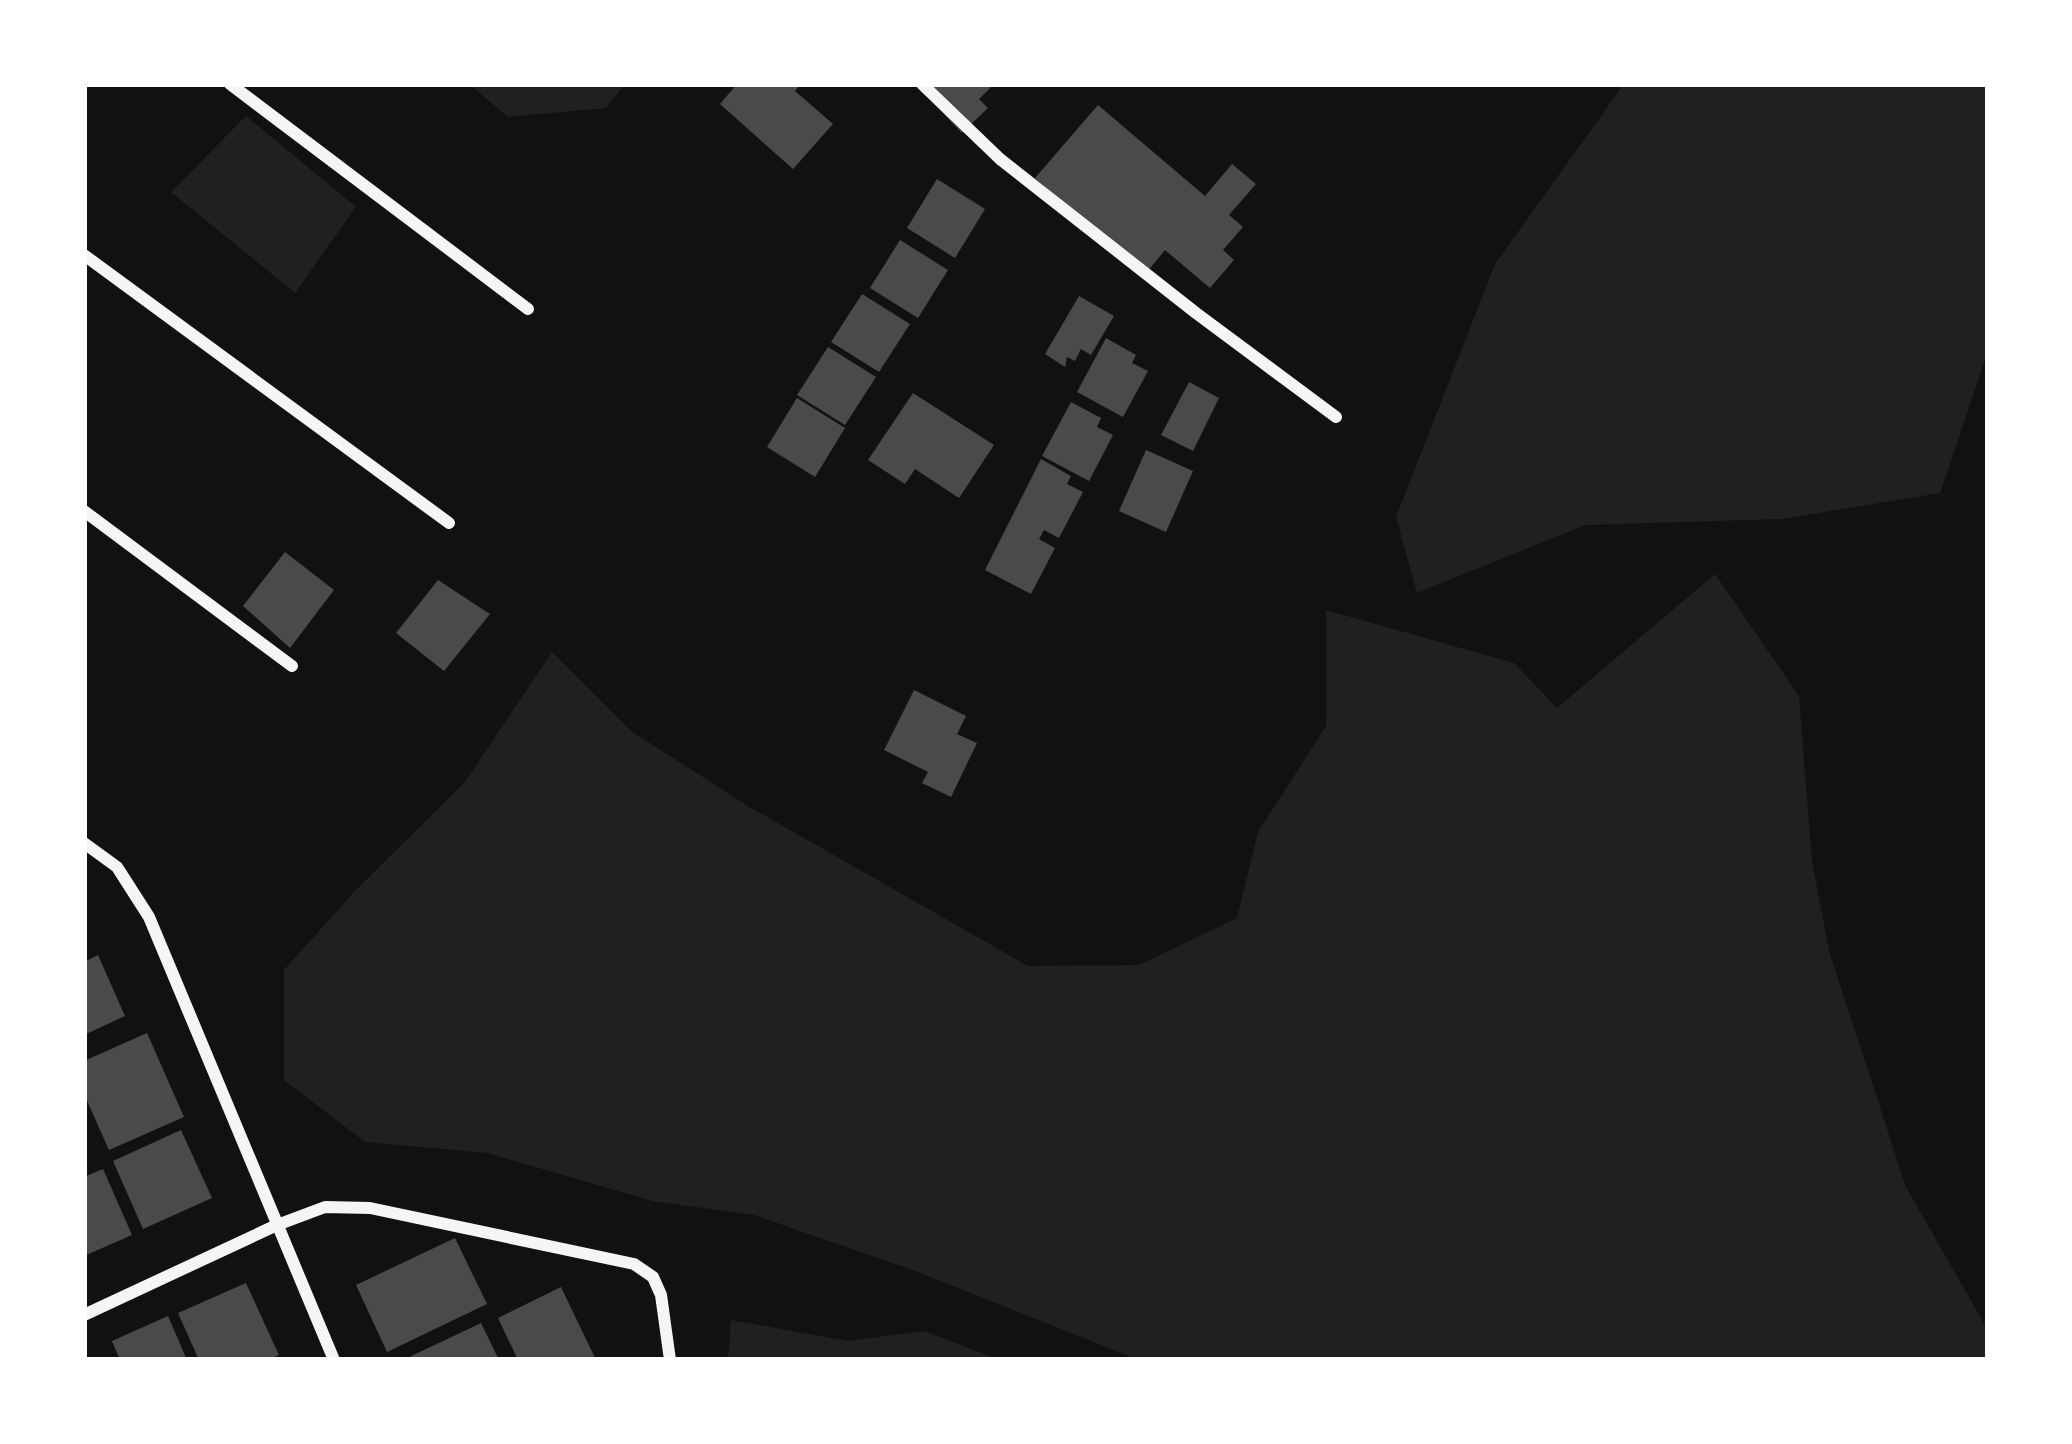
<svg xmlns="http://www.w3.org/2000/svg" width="2072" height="1444" font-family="'Golos Text',sans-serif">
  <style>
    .green { fill: #202020 }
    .building { fill: #4a4a4a }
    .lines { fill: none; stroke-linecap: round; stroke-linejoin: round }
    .minor { stroke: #f5f5f5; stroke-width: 12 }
  </style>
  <rect width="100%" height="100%" fill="#111"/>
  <g class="green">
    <polygon points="469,84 625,84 606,108 508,117"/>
    <polygon points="1624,84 1988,84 1988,351 1940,493 1782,519 1585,525 1417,593 1396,517 1495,264"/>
    <polygon points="246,116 356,207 295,293 171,192"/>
    <polygon points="1715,574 1799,696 1812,861 1829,951 1906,1187 1981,1318 1988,1333 1988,1360 1139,1360 918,1272 754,1215 652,1201 487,1153 365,1142 284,1080 284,970 355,891 465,782 552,652 631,731 748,806 1028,966 1139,965 1237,918 1258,832 1326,726 1326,610 1514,663 1557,708"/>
    <polygon points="731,1320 848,1341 924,1331 1000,1360 728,1360"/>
  </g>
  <g class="building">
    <polygon points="737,84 801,84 795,91 833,124 793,169 720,104"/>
    <polygon points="915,84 994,84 979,99 988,108 962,133"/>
    <polygon points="1098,105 1205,196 1232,164 1256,184 1229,215 1243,227 1223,250 1234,260 1210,288 1165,250 1146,273 1035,178"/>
    <polygon points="937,179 985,209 955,258 907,228"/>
    <polygon points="900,240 948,270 918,318 870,288"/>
    <polygon points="862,294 910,324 879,372 831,342"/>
    <polygon points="1079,296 1114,316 1091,355 1081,349 1075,361 1067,357 1065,367 1045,354"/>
    <polygon points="1106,338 1136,355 1132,363 1148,371 1123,417 1077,392"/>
    <polygon points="828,347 876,377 845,425 797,395"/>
    <polygon points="1189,382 1219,398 1193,451 1161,435"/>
    <polygon points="913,393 994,445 959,498 915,469 905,484 868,460"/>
    <polygon points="797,398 845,428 815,477 767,447"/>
    <polygon points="1071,402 1101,418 1097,427 1113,435 1089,481 1042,456"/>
    <polygon points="1146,450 1193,471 1166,532 1119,511"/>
    <polygon points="1041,459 1071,476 1067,484 1083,492 1059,538 1044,530 1039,539 1055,548 1031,594 985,570"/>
    <polygon points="285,552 334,590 290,648 243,606"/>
    <polygon points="438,580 490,614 444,671 396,633"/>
    <polygon points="914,690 966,716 957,734 977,743 951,797 922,783 928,772 884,750"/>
    <polygon points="98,955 125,1016 84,1035 84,962"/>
    <polygon points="147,1033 184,1117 109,1150 84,1094 84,1061"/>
    <polygon points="181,1130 212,1198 143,1229 113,1161"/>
    <polygon points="103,1169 132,1235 84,1256 84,1177"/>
    <polygon points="455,1238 487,1304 387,1352 356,1285"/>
    <polygon points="246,1283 279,1355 267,1360 199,1360 178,1313"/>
    <polygon points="561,1287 596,1360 518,1360 498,1318"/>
    <polygon points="168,1316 187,1360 120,1360 112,1341"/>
    <polygon points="481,1323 499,1360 403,1360"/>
  </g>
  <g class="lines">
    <g class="minor">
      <polyline points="230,84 528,309"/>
      <polyline points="922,84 1000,159 1196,313 1336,417"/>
      <polyline points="84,255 449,523"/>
      <polyline points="84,511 292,666"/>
      <polyline points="84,843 117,867 149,917 334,1360"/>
      <polyline points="84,1315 277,1225 325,1207 370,1208 634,1264 653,1277 661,1295 670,1360"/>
    </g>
  </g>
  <rect width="2072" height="1444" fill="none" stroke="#ffffff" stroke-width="174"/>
</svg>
